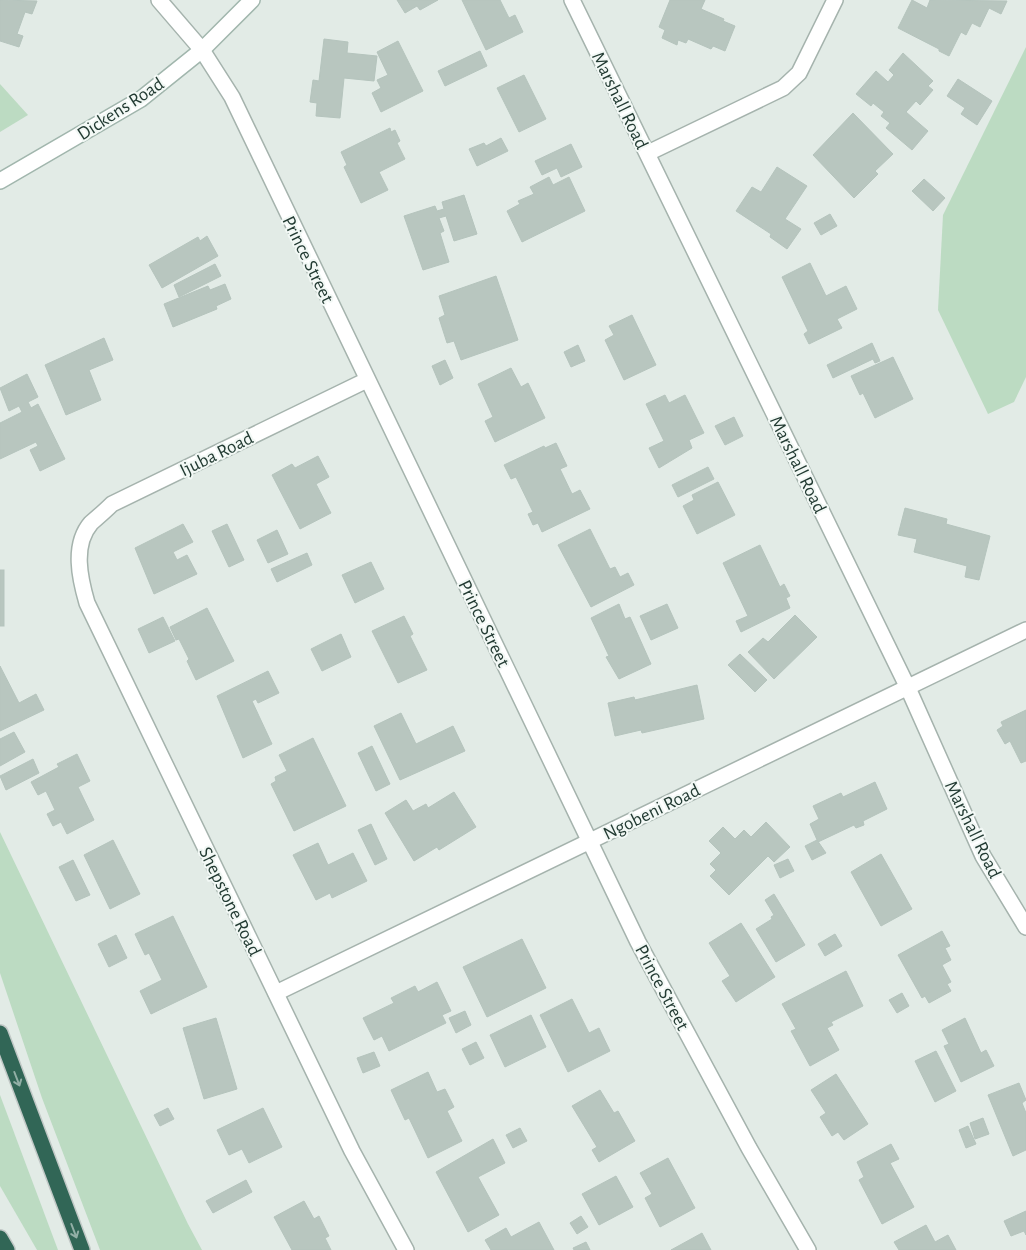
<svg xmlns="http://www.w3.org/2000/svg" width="1026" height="1250" font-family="'Alegreya Sans',sans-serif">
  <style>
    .green { fill: #bcdbc2 }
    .building { fill: #b8c6bf; stroke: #b5c4bd }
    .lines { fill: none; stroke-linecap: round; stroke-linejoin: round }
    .street-casing { stroke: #a5b3ad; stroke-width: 18 }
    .secondary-casing { stroke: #a1b6ad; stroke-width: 18 }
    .highway-casing { stroke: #c1c8c6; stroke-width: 18 }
    .street { stroke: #fff; stroke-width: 15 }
    .secondary { stroke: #fff; stroke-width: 15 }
    .highway { stroke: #316656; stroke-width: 15 }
    .oneway { stroke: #92afa6 }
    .labels { text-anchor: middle; stroke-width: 4; stroke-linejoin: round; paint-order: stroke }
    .street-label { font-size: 19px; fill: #233b33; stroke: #f2f8f5 }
  </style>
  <rect width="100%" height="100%" fill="#e2ebe6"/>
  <g class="green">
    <polygon points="1026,47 1026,377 1014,402 988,414 938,310 943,215"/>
    <polygon points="0,84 28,115 0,132"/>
    <polygon points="0,832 188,1224 202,1250 100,1250 42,1098 0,973"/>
    <polygon points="0,1095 58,1250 37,1250 0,1186"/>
  </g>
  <g class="building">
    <polygon points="0,0 37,1 32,14 25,12 17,34 23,36 19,47 0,41"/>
    <polygon points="397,0 438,0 420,10 417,6 405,13"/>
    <polygon points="462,0 500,0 509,18 515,15 523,32 486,50"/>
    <polygon points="670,0 705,0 701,9 724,19 723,21 735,26 725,51 713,46 711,49 688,39 686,43 678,40 677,45 662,38 665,30 659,27"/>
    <polygon points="912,0 927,8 930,0 1007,1 1001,14 989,8 980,27 972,23 966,35 961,32 949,56 939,51 939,49 898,28"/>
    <polygon points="324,39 348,42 347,53 377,56 374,81 344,78 340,118 316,116 317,103 310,102 313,80 319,81"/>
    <polygon points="398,41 423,91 381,112 372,93 381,88 377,80 388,75 377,52"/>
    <polygon points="480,51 487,66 445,86 438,71"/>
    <polygon points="903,53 933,81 928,86 933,90 920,105 916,101 906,112 928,131 912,150 886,128 890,123 881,116 884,112 873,103 871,106 856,94 876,71 888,82 894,75 889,70"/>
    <polygon points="524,75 546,119 519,132 497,88"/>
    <polygon points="958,79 992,101 977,125 961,114 965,108 947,96"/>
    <polygon points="853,113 893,154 875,171 878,174 854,198 813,155"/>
    <polygon points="390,128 391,132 395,130 400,141 397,143 405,159 379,172 388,190 361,203 344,167 347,165 341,152"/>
    <polygon points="501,138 508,151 477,166 469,149 484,143 486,146"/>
    <polygon points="571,144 582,167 561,177 557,168 542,175 535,161"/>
    <polygon points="777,167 807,186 785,219 801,229 787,249 770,237 771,234 736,211 752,187 761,192"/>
    <polygon points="549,177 553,185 569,177 585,211 522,242 507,211 520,204 518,201 534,194 530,187"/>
    <polygon points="924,179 945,198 933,211 912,191"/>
    <polygon points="464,195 477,234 454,241 446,216 439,218 444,231 440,233 449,262 423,270 404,216 435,206 437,211 444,209 442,202"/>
    <polygon points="830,214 837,226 821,235 814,223"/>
    <polygon points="207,236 218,256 162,288 149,265 198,237 200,241"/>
    <polygon points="810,263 826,296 846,286 857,309 837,319 842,328 809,344 804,334 808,331 782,277"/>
    <polygon points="215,264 221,276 179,297 174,285"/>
    <polygon points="496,276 518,340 461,360 454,341 447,343 439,318 445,315 439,296"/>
    <polygon points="225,284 231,299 216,306 217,309 173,327 164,304 208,286 210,290"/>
    <polygon points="632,315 656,365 624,380 605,340 614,335 609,326"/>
    <polygon points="104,338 113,360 89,370 101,400 66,415 45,365"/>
    <polygon points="872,343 880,361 875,363 873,359 833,378 827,365"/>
    <polygon points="578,345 585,361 571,367 564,352"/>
    <polygon points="893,357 913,399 875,418 863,393 860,395 851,376"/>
    <polygon points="445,360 453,378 440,385 432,366"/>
    <polygon points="511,368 521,387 528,383 545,418 495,442 485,421 493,417 478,384"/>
    <polygon points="27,374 38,397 28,402 31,408 38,404 65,459 40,471 30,450 38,446 36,442 0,459 0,423 22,412 19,406 9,411 0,388"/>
    <polygon points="665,395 669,403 685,395 704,433 689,440 692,448 659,468 649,448 664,441 646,404"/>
    <polygon points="734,417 743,436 725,445 715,426"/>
    <polygon points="556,443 567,466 560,469 572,494 580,490 590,509 542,532 538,523 533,525 528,514 533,512 516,477 511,479 504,465 544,446 545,448"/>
    <polygon points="318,456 329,477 316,484 331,513 300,529 272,475 292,464 295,468"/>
    <polygon points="708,467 714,479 678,497 672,485"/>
    <polygon points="718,482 735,515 697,534 683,506 694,500 692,495"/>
    <polygon points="905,508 947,519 946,524 990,536 979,580 965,577 967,566 914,552 917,539 898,535"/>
    <polygon points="183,524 193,542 173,552 177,560 187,555 197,574 154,594 135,548"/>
    <polygon points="227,524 244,560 229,567 212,531"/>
    <polygon points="590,529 610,569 615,567 620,577 628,573 634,585 591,607 558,545"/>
    <polygon points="277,530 288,554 268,563 257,540"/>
    <polygon points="760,545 780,587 784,584 790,596 786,598 790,608 741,632 736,621 748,616 723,563"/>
    <polygon points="307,553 312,565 277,582 271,569"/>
    <polygon points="371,562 384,589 355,603 342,575"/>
    <rect x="0" y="570" width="4" height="56"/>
    <polygon points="619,604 625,619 630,617 651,664 619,679 606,657 609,656 591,618"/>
    <polygon points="667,604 678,628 651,640 640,616"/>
    <polygon points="207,608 234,661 196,680 187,661 189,659 179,639 176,640 170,627"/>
    <polygon points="795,615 817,637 774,679 748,652 763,638 768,642"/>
    <polygon points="404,616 413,634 410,636 427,670 398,683 372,631"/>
    <polygon points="163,617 175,641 149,653 138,629"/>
    <polygon points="341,634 351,657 322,671 311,649"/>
    <polygon points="740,654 767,680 755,692 728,665"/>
    <polygon points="0,666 19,703 36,694 44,710 0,731"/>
    <polygon points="268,671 279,693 258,703 256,699 252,701 272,744 243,758 217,696"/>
    <polygon points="697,685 704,719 642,733 641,730 615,736 608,703 634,697 635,700"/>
    <polygon points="1026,710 1026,761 1021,763 1010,741 1005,744 997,730 1003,726 1001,722"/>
    <polygon points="401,713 416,744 453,726 465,751 400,780 374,726"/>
    <polygon points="14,732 25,752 0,766 0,739"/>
    <polygon points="313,738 346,806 294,831 271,784 276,781 275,777 287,771 279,755"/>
    <polygon points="372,746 390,784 376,791 358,753"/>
    <polygon points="77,754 90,781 78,787 94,820 67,834 61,822 53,826 47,814 55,810 46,791 38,795 31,782 59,767 57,764"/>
    <polygon points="33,759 39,773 6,790 0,776"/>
    <polygon points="875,782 887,809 863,821 864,825 856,828 854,825 818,842 810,824 819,819 813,806 841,793 843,797"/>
    <polygon points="454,792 476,827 439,850 437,847 414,861 385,813 406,800 413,811 426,804 428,808"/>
    <polygon points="766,822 790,847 774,862 768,856 729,895 710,876 716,870 710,864 721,853 709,841 723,827 735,839 744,830 751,837"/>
    <polygon points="371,824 387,859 375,865 358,830"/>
    <polygon points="113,840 140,894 110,909 84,855"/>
    <polygon points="817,840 826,853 812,860 805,846"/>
    <polygon points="318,843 328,865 353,853 367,881 332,898 330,893 316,900 293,855"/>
    <polygon points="881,854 912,909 881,926 851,872"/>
    <polygon points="788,859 794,871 780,878 774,865"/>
    <polygon points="73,860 90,895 76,901 59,867"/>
    <polygon points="774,894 805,945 776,962 756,929 772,919 771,917 774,915 765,900"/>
    <polygon points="173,916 207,987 151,1014 140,991 162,980 149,953 145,955 135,934"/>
    <polygon points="741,923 775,977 736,1002 722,981 730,976 709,943"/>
    <polygon points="942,931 950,946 945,948 951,960 942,965 951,982 947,984 951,991 929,1003 925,996 922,998 898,955"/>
    <polygon points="835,934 842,946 825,956 818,944"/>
    <polygon points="116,935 127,958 109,967 98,944"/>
    <polygon points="522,939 546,988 487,1017 463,967"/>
    <polygon points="846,971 863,1006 831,1022 833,1025 827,1028 839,1050 810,1066 791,1031 796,1029 782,1004"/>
    <polygon points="437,982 451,1011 442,1015 446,1023 389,1051 382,1036 374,1040 363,1018 394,1003 391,998 415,986 418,992"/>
    <polygon points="902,993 909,1006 897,1013 889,1000"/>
    <polygon points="572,999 589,1033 599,1028 610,1051 568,1072 540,1015"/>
    <polygon points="465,1011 471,1025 456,1033 449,1018"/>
    <polygon points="531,1015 546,1047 505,1067 490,1035"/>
    <polygon points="216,1018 237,1089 204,1099 183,1028"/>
    <polygon points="965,1018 981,1053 986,1050 994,1066 961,1082 944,1046 949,1044 942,1030"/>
    <polygon points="476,1042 484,1058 470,1065 462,1049"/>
    <polygon points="936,1051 956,1091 935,1102 915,1061"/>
    <polygon points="374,1052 380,1066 363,1073 357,1058"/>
    <polygon points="428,1072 437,1092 445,1089 454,1107 447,1111 462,1141 428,1158 409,1118 405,1120 391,1090"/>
    <polygon points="836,1074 868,1124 844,1140 838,1132 832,1136 820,1117 826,1113 811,1090"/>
    <polygon points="1019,1083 1026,1100 1022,1103 1026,1113 1026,1150 1013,1156 988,1095"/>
    <polygon points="600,1090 614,1113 618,1111 635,1141 599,1162 592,1150 597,1147 572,1106"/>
    <polygon points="168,1108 174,1119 160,1126 154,1115"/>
    <polygon points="263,1108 282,1147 249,1163 242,1149 229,1155 217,1130"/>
    <polygon points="983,1118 989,1134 975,1139 970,1123"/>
    <polygon points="968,1126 976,1144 966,1148 959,1130"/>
    <polygon points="520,1128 527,1141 513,1148 506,1135"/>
    <polygon points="493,1139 505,1163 478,1177 499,1215 468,1232 436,1172"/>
    <polygon points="891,1144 899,1159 890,1163 914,1207 882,1224 859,1180 864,1177 857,1162"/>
    <polygon points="668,1158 695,1208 660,1227 645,1198 652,1194 640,1173"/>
    <polygon points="616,1176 633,1207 599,1225 582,1194"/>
    <polygon points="246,1180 252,1192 213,1213 206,1201"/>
    <polygon points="304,1201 314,1219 319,1216 329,1236 325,1238 331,1250 292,1250 274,1217"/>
    <polygon points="1026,1211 1026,1235 1024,1231 1011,1236 1004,1221"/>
    <polygon points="581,1216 588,1227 577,1234 570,1223"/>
    <polygon points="539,1222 554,1250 491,1250 485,1240 506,1228 511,1237"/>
    <polygon points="926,1225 935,1242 948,1235 956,1250 899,1250 894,1242"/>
    <polygon points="702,1233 711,1250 671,1250"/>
    <polygon points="586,1242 590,1250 574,1250 573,1248"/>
  </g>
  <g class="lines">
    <defs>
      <g id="street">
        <polyline points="159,0 202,50 232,97 638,942 749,1148 808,1250"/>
        <polyline points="572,0 908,688 983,856 1026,927"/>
        <polyline points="648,153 783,88 799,73 835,0"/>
        <path d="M 367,380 L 112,504 C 105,511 98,517 91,523 C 72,545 80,579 87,603 L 352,1151 L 406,1250"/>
        <polyline points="276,993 1026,630"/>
      </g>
      <polyline id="secondary" points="0,181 141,99 202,50 252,0"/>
      <g id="highway">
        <polyline points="0,1033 82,1250"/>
        <polyline points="0,1238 7,1250"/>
      </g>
    </defs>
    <use href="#street" class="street-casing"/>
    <use href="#secondary" class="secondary-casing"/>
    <use href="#highway" class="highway-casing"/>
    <use href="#street" class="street"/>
    <use href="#secondary" class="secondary"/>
    <use href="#highway" class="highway"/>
  </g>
  <defs><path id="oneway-shaft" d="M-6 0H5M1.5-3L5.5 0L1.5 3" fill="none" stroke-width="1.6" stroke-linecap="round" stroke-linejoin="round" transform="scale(1.25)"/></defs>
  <g class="oneway">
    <use href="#oneway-shaft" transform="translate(17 1079) rotate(69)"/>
    <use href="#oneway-shaft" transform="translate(74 1231) rotate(69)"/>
  </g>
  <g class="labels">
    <g class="street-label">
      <text transform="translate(621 100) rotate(64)" y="7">Marshall Road</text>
      <text transform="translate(120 108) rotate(-33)" y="7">Dickens Road</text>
      <text transform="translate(309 259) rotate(64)" y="7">Prince Street</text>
      <text transform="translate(216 453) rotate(-26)" y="7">Ijuba Road</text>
      <text transform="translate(799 464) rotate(64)" y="7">Marshall Road</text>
      <text transform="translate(485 623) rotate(64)" y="7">Prince Street</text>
      <text transform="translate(651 811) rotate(-26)" y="7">Ngobeni Road</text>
      <text transform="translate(974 829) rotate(64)" y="7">Marshall Road</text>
      <text transform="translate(231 901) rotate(64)" y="7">Shepstone Road</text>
      <text transform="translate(663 987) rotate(62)" y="7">Prince Street</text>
    </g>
  </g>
</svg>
